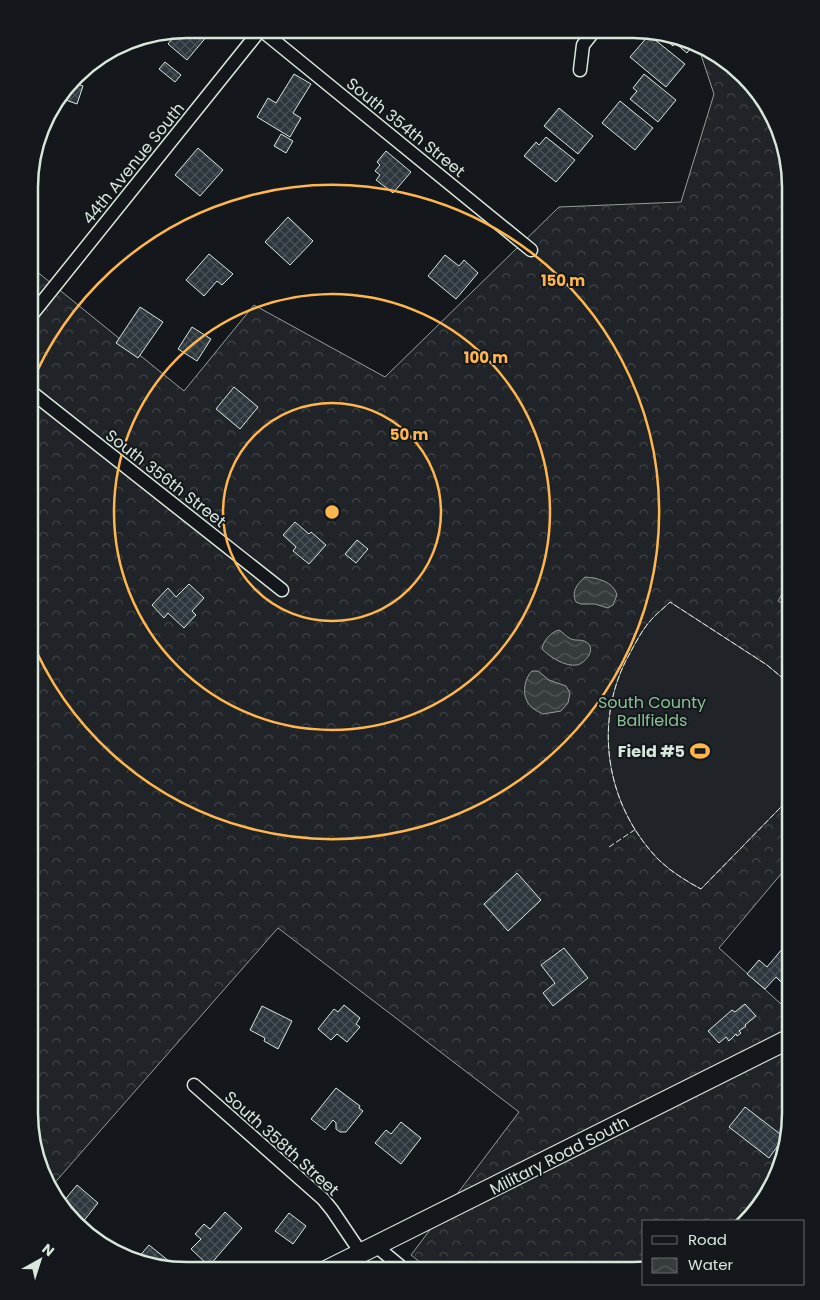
<svg xmlns="http://www.w3.org/2000/svg" width="820" height="1300" font-family="Poppins,sans-serif">
  <style>
    .forest { fill: url(#forest-crowns); stroke: #939e99 }
    .pitch { fill: #202428; stroke: #939e99 }
    .parking { fill: #24282b; stroke: #939e99 }
    .water { fill: url(#water-waves); stroke: #939e99 }
    .building { fill: url(#building-cross-hatch); stroke: #d8e6dc }
    .lines { fill: none; stroke-linecap: round; stroke-linejoin: round }
    .street-casing { stroke: #d8e6dc; stroke-width: 15 }
    .secondary-casing { stroke: #d8e6dc; stroke-width: 21 }
    .street { stroke: #14181c; stroke-width: 12 }
    .secondary { stroke: #14181c; stroke-width: 19 }
    .fence { stroke: #d8e6dc; stroke-width: 1; stroke-dasharray: 6 2.5; stroke-linecap: butt }
    .ring { fill: none; stroke: #ffb74d; stroke-width: 2.5 }
    .labels { text-anchor: middle; stroke-width: 4; stroke-linejoin: round; paint-order: stroke }
    .street-label { font-size: 16px; fill: #d8e6dc; stroke: #14181c }
    .park-label { font-size: 16px; fill: #8ac095; stroke: #14181c }
    .poi-label { font-size: 16px; font-weight: bold; fill: #d8e6dc; stroke: #14181c; text-anchor: end }
    .rim { fill: none; stroke: #d8e6dc; stroke-width: 2.5 }
    .centre { fill: #ffb74d; stroke: #14181c; stroke-width: 2.5 }
    .ring-label { font-size: 15px; text-anchor: middle; font-weight: bold; fill: #ffb74d; stroke: #14181c; stroke-width: 4; stroke-linejoin: round; paint-order: stroke }
  </style>
  <defs>
    <pattern id="forest-crowns" width="20" height="18" patternUnits="userSpaceOnUse" patternTransform="scale(1.25)"><rect width="20" height="18" fill="#202428"/><path d="M2 6a3 3 0 1 1 6 0M12 15a3 3 0 1 1 6 0" fill="none" stroke="#404447"/></pattern>
    <pattern id="water-waves" width="16" height="10" patternUnits="userSpaceOnUse" patternTransform="scale(1.25)"><rect width="16" height="10" fill="#363b3e"/><path d="M0 5q4-4 8 0t8 0" fill="none" stroke="#525759"/></pattern>
    <pattern id="building-cross-hatch" width="8" height="8" patternUnits="userSpaceOnUse" patternTransform="scale(1.25)"><rect width="8" height="8" fill="#2c363c"/><path d="M0 0l8 8M0 8l8-8" fill="none" stroke="#4a5358"/></pattern>
  </defs>
  <rect width="100%" height="100%" fill="#14181c"/>
  <polygon class="forest" points="699,49 730,62 779,126 791,187 791,862 719,948 791,1013 791,1124 779,1174 759,1209 743,1221 644,1221 644,1269 634,1271 431,1271 411,1255 519,1112 278,928 51,1187 41,1174 29,1113 30,266 184,391 254,305 385,377 559,207 681,202 714,94"/>
  <path class="pitch" d="M 670,602 L 767,665 L 791,685 L 791,795 L 780,808 L 701,889 C 686,881 672,872 660,861 C 605,806 592,720 630,653 C 636,642 642,630 651,620 C 656,614 664,608 670,602 Z"/>
  <polygon class="parking" points="791,578 791,608 778,601"/>
  <g class="water">
    <path d="M 585,577 C 597,578 613,581 617,595 L 613,605 L 608,608 L 595,604 L 581,604 L 576,602 C 571,592 577,584 585,577 Z"/>
    <path d="M 559,630 C 563,632 566,637 571,639 C 576,641 582,639 586,642 C 597,648 586,663 577,665 C 565,667 550,657 542,649 C 543,641 551,632 559,630 Z"/>
    <path d="M 532,671 L 538,671 L 549,680 L 566,686 L 570,693 L 568,703 L 561,711 L 543,714 C 537,711 530,708 527,701 C 522,693 525,677 532,671 Z"/>
  </g>
  <g class="building">
    <polygon points="186,29 213,29 187,60 168,44 179,30"/>
    <polygon points="653,30 654,30 692,46 687,53 675,43 673,46"/>
    <polygon points="649,35 685,64 666,87 630,57"/>
    <polygon points="165,62 181,75 175,82 159,69"/>
    <polygon points="294,74 311,84 293,113 301,118 290,137 257,117 268,98 276,103"/>
    <polygon points="644,74 676,100 658,122 630,99 637,91 633,88"/>
    <polygon points="72,82 83,86 77,104 63,99 67,88"/>
    <polygon points="620,101 653,128 635,150 602,123"/>
    <polygon points="559,108 593,136 578,154 544,126"/>
    <polygon points="281,134 293,141 286,153 274,146"/>
    <polygon points="546,137 575,160 556,182 524,156 536,142 539,145"/>
    <polygon points="198,148 223,170 200,196 175,175"/>
    <polygon points="386,151 411,172 393,193 376,180 380,175 375,171 380,165 377,162"/>
    <polygon points="288,217 313,241 290,265 265,242"/>
    <polygon points="209,254 233,274 222,285 217,281 204,296 186,280"/>
    <polygon points="445,255 459,266 464,260 478,273 456,299 428,276"/>
    <polygon points="140,307 163,322 138,358 116,343"/>
    <polygon points="192,327 211,339 197,361 178,349"/>
    <polygon points="234,387 258,407 240,429 216,409"/>
    <polygon points="295,522 309,534 311,532 326,545 309,564 293,551 296,547 283,535"/>
    <polygon points="357,540 368,549 356,563 345,554"/>
    <polygon points="189,584 204,598 192,611 196,615 184,628 168,613 164,618 152,605 168,588 176,597"/>
    <polygon points="517,873 541,900 508,931 484,904"/>
    <polygon points="788,942 789,943 791,942 791,975 783,984 776,977 765,989 747,974 759,960 767,967"/>
    <polygon points="564,948 588,978 553,1006 543,993 555,983 541,965"/>
    <polygon points="745,1004 756,1016 745,1025 746,1026 739,1031 741,1033 737,1036 736,1034 729,1041 726,1037 719,1043 708,1031 732,1010 735,1012"/>
    <polygon points="344,1005 360,1018 356,1024 360,1027 347,1042 337,1034 331,1040 318,1029 334,1009 338,1012"/>
    <polygon points="262,1006 292,1021 278,1049 264,1041 265,1038 250,1030"/>
    <polygon points="336,1088 360,1106 359,1108 363,1111 346,1132 340,1132 336,1129 336,1123 333,1120 325,1130 311,1119"/>
    <polygon points="745,1107 784,1137 769,1158 729,1127"/>
    <polygon points="401,1122 421,1138 401,1164 375,1143 386,1130 391,1134"/>
    <polygon points="77,1185 98,1203 82,1223 72,1214 63,1202"/>
    <polygon points="225,1212 242,1228 209,1266 191,1249 201,1239 195,1234 204,1224 210,1229"/>
    <polygon points="289,1213 306,1226 293,1244 275,1231"/>
    <polygon points="149,1245 180,1270 166,1270 138,1258"/>
  </g>
  <g class="lines">
    <defs>
      <g id="street">
        <polyline points="260,29 531,250"/>
        <polyline points="580,70 583,45 595,30"/>
        <polyline points="30,317 261,29"/>
        <polyline points="30,391 282,590"/>
        <polyline points="194,1085 323,1199 332,1210 361,1253"/>
        <polyline points="376,1246 406,1271"/>
      </g>
      <polyline id="secondary" points="327,1270 791,1038"/>
    </defs>
    <use href="#street" class="street-casing"/>
    <use href="#secondary" class="secondary-casing"/>
    <use href="#street" class="street"/>
    <use href="#secondary" class="secondary"/>
    <g class="fence">
      <polyline points="791,536 785,531 791,522"/>
      <path d="M 791,795 L 780,808 L 701,889 C 686,881 672,872 660,861 C 605,806 592,720 630,653 C 636,642 642,630 651,620 C 656,614 664,608 670,602 L 767,665 L 791,685"/>
      <polyline points="609,847 636,829"/>
    </g>
  </g>
  <g class="ring">
    <circle cx="332" cy="512" r="109"/>
    <circle cx="332" cy="512" r="218"/>
    <path d="M30 387A327 327 0 1 1 30 637"/>
  </g>
  <defs>
    <symbol id="stadium-bare" viewBox="-9 -9 18 18"><path d="M0-5a6.5 5 0 1 0 0 10a6.5 5 0 1 0 0-10ZM-3.5-1.8h7v3.6h-7Z" fill="#ffb74d" stroke="#14181c" stroke-width="2.5" paint-order="stroke"/></symbol>
  </defs>
  <g fill-rule="evenodd">
    <use href="#stadium-bare" x="686" y="737" width="28" height="28"/>
  </g>
  <g class="labels">
    <g class="street-label">
      <text transform="translate(406 127) rotate(39)" y="6">South 354th Street</text>
      <text transform="translate(133 163) rotate(-51)" y="6">44th Avenue South</text>
      <text transform="translate(166 478) rotate(38)" y="6">South 356th Street</text>
      <text transform="translate(282 1143) rotate(42)" y="6">South 358th Street</text>
      <text transform="translate(559 1155) rotate(-27)" y="6">Military Road South</text>
    </g>
    <g class="park-label">
      <text x="652" y="708">South County<tspan x="652" dy="18">Ballfields</tspan></text>
    </g>
    <g class="poi-label">
      <text x="685" y="757">Field #5</text>
    </g>
  </g>
  <path d="M0 0H820V1300H0ZM187 38H633A149 149 0 0 1 782 187V1113A149 149 0 0 1 633 1262H187A149 149 0 0 1 38 1113V187A149 149 0 0 1 187 38Z" fill="#14181c" fill-rule="evenodd"/>
  <path class="rim" d="M187 38H633A149 149 0 0 1 782 187V1113A149 149 0 0 1 633 1262H187A149 149 0 0 1 38 1113V187A149 149 0 0 1 187 38Z"/>
  <circle cx="332" cy="512" r="8" class="centre"/>
  <g class="ring-label">
    <text x="563" y="286">150 m</text>
    <text x="486" y="363">100 m</text>
    <text x="409" y="440">50 m</text>
  </g>
  <rect x="642" y="1220" width="162" height="65" fill="#14181c" stroke="#626a69"/>
  <rect x="652" y="1236" width="25" height="8" fill="#14181c" stroke="#626a69"/>
  <text x="688" y="1245" font-size="15" fill="#d8e6dc">Road</text>
  <rect x="652" y="1258" width="25" height="15" fill="url(#water-waves)" stroke="#626a69"/>
  <text x="688" y="1270" font-size="15" fill="#d8e6dc">Water</text>
  <g transform="translate(40 1260) rotate(39)" stroke="#14181c" stroke-width="4" paint-order="stroke">
  <path d="M0-4L9 19L0 12L-9 19Z" fill="#d8e6dc"/>
  <text y="-8" font-size="14" font-weight="bold" text-anchor="middle" fill="#d8e6dc">N</text>
  </g>
</svg>
